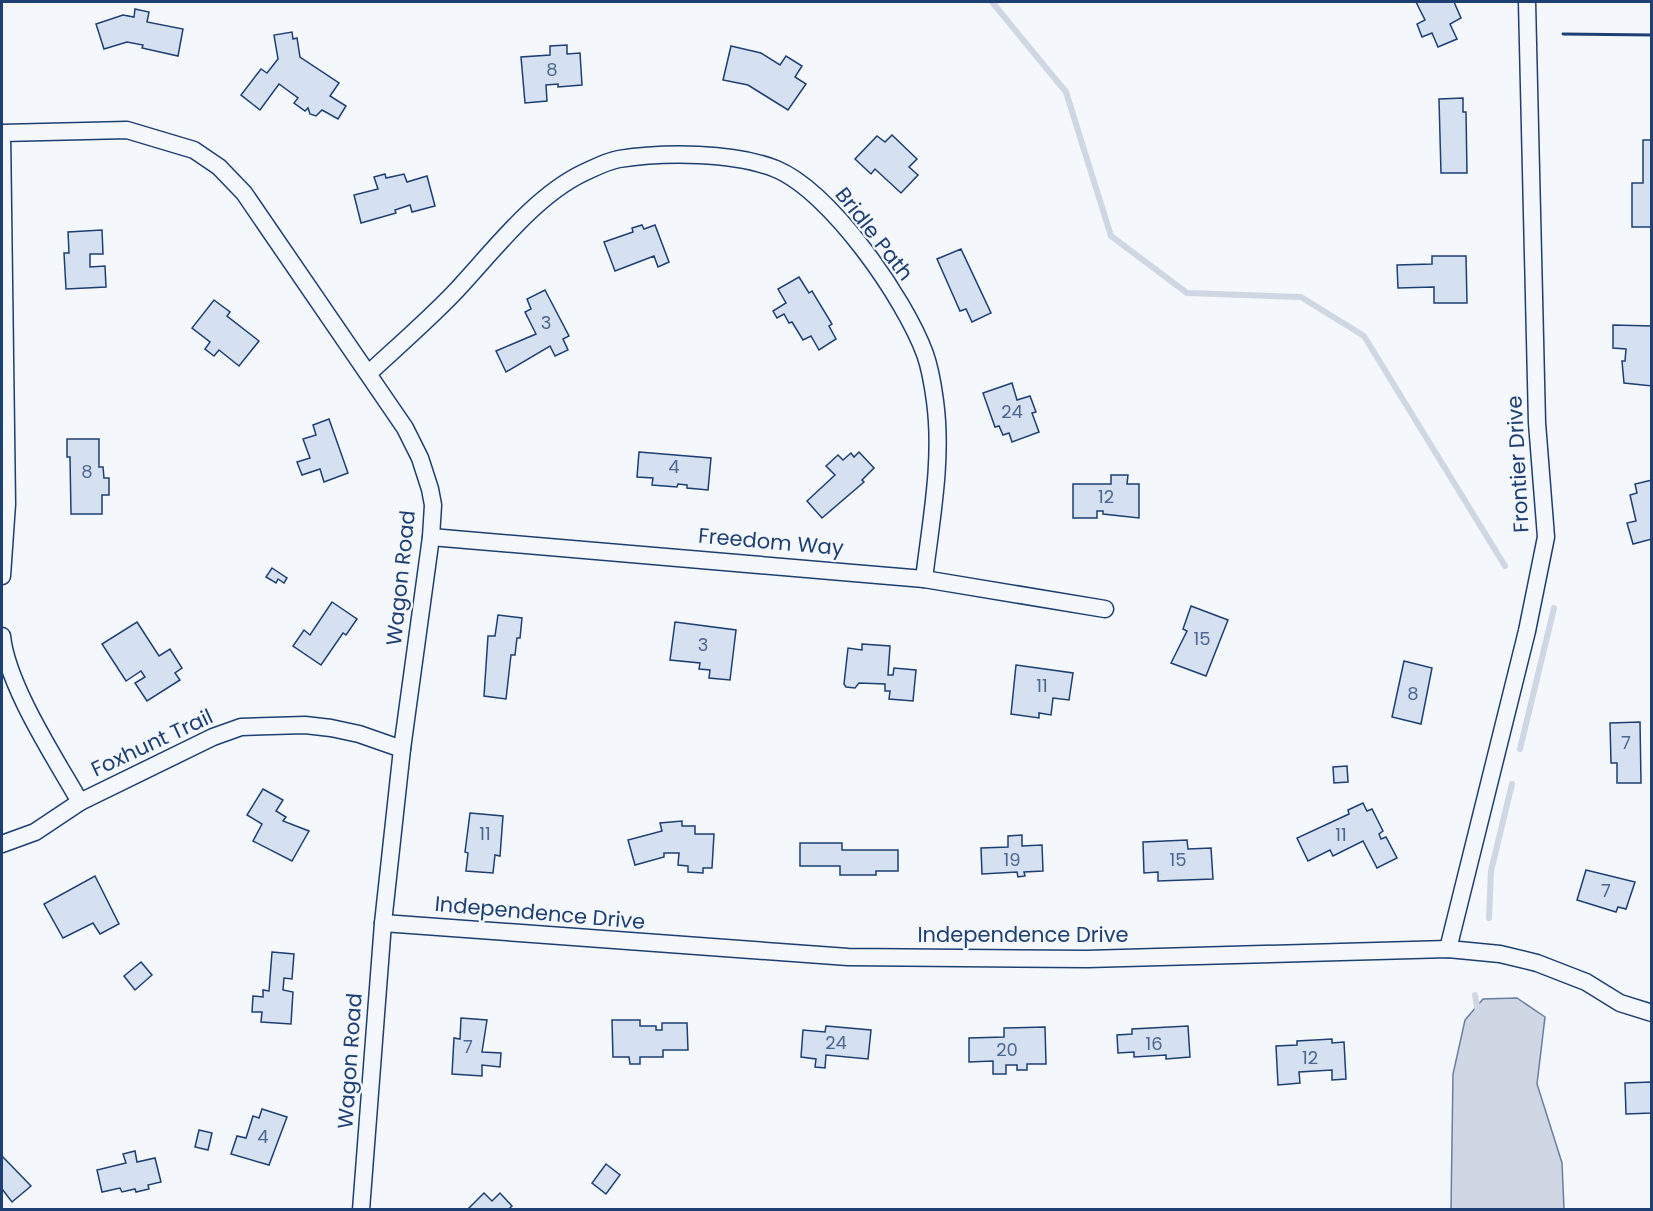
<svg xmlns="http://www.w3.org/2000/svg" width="1653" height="1211" font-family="Poppins,sans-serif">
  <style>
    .water { fill: #cfd7e4; stroke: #687fa3; stroke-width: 1.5 }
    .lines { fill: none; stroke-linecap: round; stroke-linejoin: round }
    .stream { stroke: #cfd7e4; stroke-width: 6 }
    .building { fill: #d5e0f0; stroke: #1d3f73; stroke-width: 1.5 }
    .street-casing { stroke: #1d3f73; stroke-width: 19 }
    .street { stroke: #f4f7fb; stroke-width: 16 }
    .wall { stroke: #1d3f73; stroke-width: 3 }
    .labels { text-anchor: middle; stroke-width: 4.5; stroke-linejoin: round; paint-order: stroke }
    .number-label { font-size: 18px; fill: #4b6792 }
    .street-label { font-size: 21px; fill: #1d3f73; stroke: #f4f7fb }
  </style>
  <rect width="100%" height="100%" fill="#f4f7fb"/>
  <polygon class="water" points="1517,998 1545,1017 1537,1084 1562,1163 1564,1209 1451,1209 1453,1074 1465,1020 1483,999"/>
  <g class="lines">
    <g class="stream">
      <polyline points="992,2 1066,92 1111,236 1187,293 1301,297 1364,336 1505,566"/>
      <polyline points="1520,749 1554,608"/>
      <polyline points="1489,918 1491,871 1512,784"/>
      <polyline points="1475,995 1478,1012"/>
    </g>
  </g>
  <g class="building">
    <polygon points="1416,2 1454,2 1461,18 1450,24 1457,39 1438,47 1432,33 1422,37 1417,24 1425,20"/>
    <polygon points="135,9 149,12 147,22 183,29 178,56 142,48 143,45 127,42 104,49 96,24 123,15 134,17"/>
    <polygon points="292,32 293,39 297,38 300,57 339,83 330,96 346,106 338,119 322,110 316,116 310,114 308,108 305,111 294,103 298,98 279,84 260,110 241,95 261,69 267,73 278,59 274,35"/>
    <polygon points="567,45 567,54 580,53 582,85 558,87 558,84 546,85 547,101 525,103 521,57 550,55 550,46"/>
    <polygon points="731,46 761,53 780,65 786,56 802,66 795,77 806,84 788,110 748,85 723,80"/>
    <polygon points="1463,98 1463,112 1466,112 1467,173 1441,173 1439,99"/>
    <polygon points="892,135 917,159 909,167 918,175 901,193 875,169 871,174 855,159 877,136 885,142"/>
    <polygon points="1643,140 1652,140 1652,227 1632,227 1632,183 1643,183"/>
    <polygon points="385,174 386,178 404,174 407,182 427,176 435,206 412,212 410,205 395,210 396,213 361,223 354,195 378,189 374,177"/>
    <polygon points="642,225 644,229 655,225 669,262 658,267 654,256 615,271 604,242 633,232 632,228"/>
    <polygon points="102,230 103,254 90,254 90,267 105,266 106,287 66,289 64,253 69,253 68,232"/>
    <polygon points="961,249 991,313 972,322 966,309 960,311 937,259"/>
    <polygon points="1432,256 1466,256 1467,303 1434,303 1434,287 1398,288 1397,265 1432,264"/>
    <polygon points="799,277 809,293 812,291 832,324 829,326 836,339 819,350 811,336 803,340 792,322 789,323 784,314 777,318 773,311 786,303 778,289"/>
    <polygon points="545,290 569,336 563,339 568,350 555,356 550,346 506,372 496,351 536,334 525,312 531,309 527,299"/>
    <polygon points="214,300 230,312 227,316 259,341 239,366 219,350 214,356 205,349 210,342 192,328"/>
    <polygon points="1613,325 1652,326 1652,386 1624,383 1622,361 1625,361 1626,349 1613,348"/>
    <polygon points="1012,383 1017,400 1030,396 1036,412 1032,413 1039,432 1012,442 1009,433 1003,435 999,426 995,427 983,393"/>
    <polygon points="329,419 348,473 324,482 320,469 302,475 297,462 310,458 303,439 316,435 313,425"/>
    <polygon points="67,439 99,439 99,467 103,467 104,478 109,478 109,495 102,495 102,514 71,514 70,457 67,457"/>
    <polygon points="639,452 711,458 708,490 687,488 687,485 678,484 677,487 652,485 653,478 637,477"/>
    <polygon points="859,452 874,468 862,480 864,482 822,518 807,501 835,475 826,466 838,455 843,460 851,453 854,457"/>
    <polygon points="1111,475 1128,475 1127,484 1139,484 1139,518 1103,514 1103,511 1097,511 1097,518 1073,518 1073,484 1111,484"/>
    <polygon points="1652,480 1652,539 1633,544 1627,523 1636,521 1630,495 1637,493 1635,484"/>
    <polygon points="272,568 287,578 284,583 278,579 276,583 266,577"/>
    <polygon points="332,602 357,619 346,635 343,633 321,665 293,646 304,630 310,635"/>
    <polygon points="1191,606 1228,620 1206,676 1171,663 1187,631 1183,629"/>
    <polygon points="498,615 522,618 520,638 517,638 515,655 511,655 506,699 484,696 488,636 495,636"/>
    <polygon points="137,622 159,656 170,649 182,668 175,673 180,680 147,701 135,683 145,677 141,671 126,681 102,644"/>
    <polygon points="675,622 736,630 730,680 709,678 710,670 699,669 700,663 670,660"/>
    <polygon points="862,644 890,646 888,675 893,675 894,668 916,670 913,701 889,699 890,691 885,691 885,684 859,683 855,688 846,687 844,684 848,648 862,650"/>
    <polygon points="1404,661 1432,668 1421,724 1392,717"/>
    <polygon points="1016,665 1073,673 1069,700 1053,698 1051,715 1039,713 1039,718 1011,714"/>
    <polygon points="1640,722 1641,783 1617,783 1617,763 1611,763 1610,723"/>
    <polygon points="1347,766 1348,782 1334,783 1333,767"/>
    <polygon points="263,789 283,800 276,811 286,817 283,821 309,831 292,861 253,841 262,824 247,815"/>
    <polygon points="1363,803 1367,811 1372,809 1383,831 1379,834 1381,839 1386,837 1397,858 1377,868 1363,841 1333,856 1330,850 1308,861 1297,838 1349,814 1348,810"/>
    <polygon points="470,813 503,816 500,856 495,855 493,873 466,871 468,853 465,852"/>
    <polygon points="682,821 682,826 695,826 695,834 714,834 712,868 703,868 703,873 688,872 688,866 678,865 679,853 664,853 664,857 635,865 628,840 662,831 660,823"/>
    <polygon points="1022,835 1022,846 1042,845 1043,871 1024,872 1025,876 1018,877 1017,872 982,874 981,848 1008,847 1008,836"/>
    <polygon points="1187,840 1188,849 1211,848 1213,879 1158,881 1158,872 1144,873 1143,842"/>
    <polygon points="800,843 842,843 842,850 898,850 898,871 876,871 876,875 840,875 840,866 800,866"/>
    <polygon points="1586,870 1635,882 1626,909 1618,907 1616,912 1577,900"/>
    <polygon points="95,876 119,924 100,934 93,923 63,938 44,904"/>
    <polygon points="272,952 294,954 292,979 284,978 283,990 293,992 291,1024 261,1022 262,1012 252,1012 253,996 263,997 263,990 269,991"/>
    <polygon points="141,962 152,975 135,990 124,976"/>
    <polygon points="461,1018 487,1020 482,1052 501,1053 500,1067 482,1065 482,1076 452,1074 454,1038 460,1039"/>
    <polygon points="612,1020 640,1020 640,1026 656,1026 656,1030 662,1030 662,1023 687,1023 688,1050 663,1050 663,1057 640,1057 640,1064 630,1064 629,1057 613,1057"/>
    <polygon points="826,1026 871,1030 868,1059 826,1055 825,1068 815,1067 816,1059 801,1057 803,1030 825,1032"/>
    <polygon points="1188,1026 1190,1057 1166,1059 1166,1055 1134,1057 1134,1052 1118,1053 1117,1035 1132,1034 1132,1029"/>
    <polygon points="1045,1027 1046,1064 1027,1064 1027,1070 1017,1070 1017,1065 1006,1065 1006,1074 993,1074 993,1061 969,1062 969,1038 1004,1037 1004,1028"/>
    <polygon points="1332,1039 1332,1043 1344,1042 1346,1079 1332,1080 1332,1070 1299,1072 1300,1083 1278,1085 1276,1046 1297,1045 1297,1041"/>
    <polygon points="1652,1082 1652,1113 1626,1114 1625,1083"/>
    <polygon points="262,1109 287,1117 269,1165 231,1154 237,1136 246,1138 253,1116 259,1118"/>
    <polygon points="199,1130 212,1133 208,1150 195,1147"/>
    <polygon points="135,1151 137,1162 155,1158 161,1182 148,1185 149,1189 136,1192 135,1189 122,1192 120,1188 102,1192 97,1170 126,1163 123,1154"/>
    <polygon points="2,1156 31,1186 12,1202 2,1189"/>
    <polygon points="606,1164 620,1175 606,1194 592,1183"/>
    <polygon points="484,1193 492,1201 500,1193 512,1206 508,1210 467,1210"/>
  </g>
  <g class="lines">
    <defs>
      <g id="street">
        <polyline points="2,133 127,130 194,150 219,167 244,193 405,428 420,458 430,489 433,505 431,537 402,749 383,923 361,1210"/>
        <path d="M 369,373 C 397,347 427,321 453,294 C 491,254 533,197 583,173 C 594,168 607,161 619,159 C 664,152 734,152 776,169 C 831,192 905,299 925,354 C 930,368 933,386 935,401 C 943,460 931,520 924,579"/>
        <polyline points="431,537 924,579 1105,609"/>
        <polyline points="2,576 7,504 2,133"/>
        <path d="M 2,636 C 7,685 55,758 80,802"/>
        <polyline points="2,844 35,832 80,802 213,737 241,727 305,725 331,728 359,734 402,749"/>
        <polyline points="383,923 848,957 1087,959 1448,949 1500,954 1537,963 1586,982 1620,1003 1652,1013"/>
        <polyline points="1448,949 1527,631 1546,537 1537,423 1527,2"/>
      </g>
    </defs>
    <use href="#street" class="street-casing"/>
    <use href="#street" class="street"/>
    <polyline class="wall" points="1563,34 1652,35"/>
  </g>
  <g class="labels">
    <g class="number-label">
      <text x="552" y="76">8</text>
      <text x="546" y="329">3</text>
      <text x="1012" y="418">24</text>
      <text x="674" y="473">4</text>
      <text x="87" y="478">8</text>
      <text x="1106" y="503">12</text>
      <text x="1202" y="645">15</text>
      <text x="703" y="651">3</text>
      <text x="1042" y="692">11</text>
      <text x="1413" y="700">8</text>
      <text x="1626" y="749">7</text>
      <text x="485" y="840">11</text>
      <text x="1341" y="841">11</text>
      <text x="1012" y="866">19</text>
      <text x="1178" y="866">15</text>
      <text x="1606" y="897">7</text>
      <text x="836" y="1049">24</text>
      <text x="1154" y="1050">16</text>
      <text x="468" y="1053">7</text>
      <text x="1007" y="1056">20</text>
      <text x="1310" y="1064">12</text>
      <text x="263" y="1143">4</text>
    </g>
    <g class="street-label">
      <text transform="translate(874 234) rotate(52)" y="7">Bridle Path</text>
      <text transform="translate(1518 464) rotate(-93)" y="7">Frontier Drive</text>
      <text transform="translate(771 542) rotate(5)" y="7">Freedom Way</text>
      <text transform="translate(401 578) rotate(-84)" y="7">Wagon Road</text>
      <text transform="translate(152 743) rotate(-25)" y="7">Foxhunt Trail</text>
      <text transform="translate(540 913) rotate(5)" y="7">Independence Drive</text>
      <text x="1023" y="942">Independence Drive</text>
      <text transform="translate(350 1061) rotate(-86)" y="7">Wagon Road</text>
    </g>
  </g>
  <rect width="1653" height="1211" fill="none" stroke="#1d3f73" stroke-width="6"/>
</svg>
